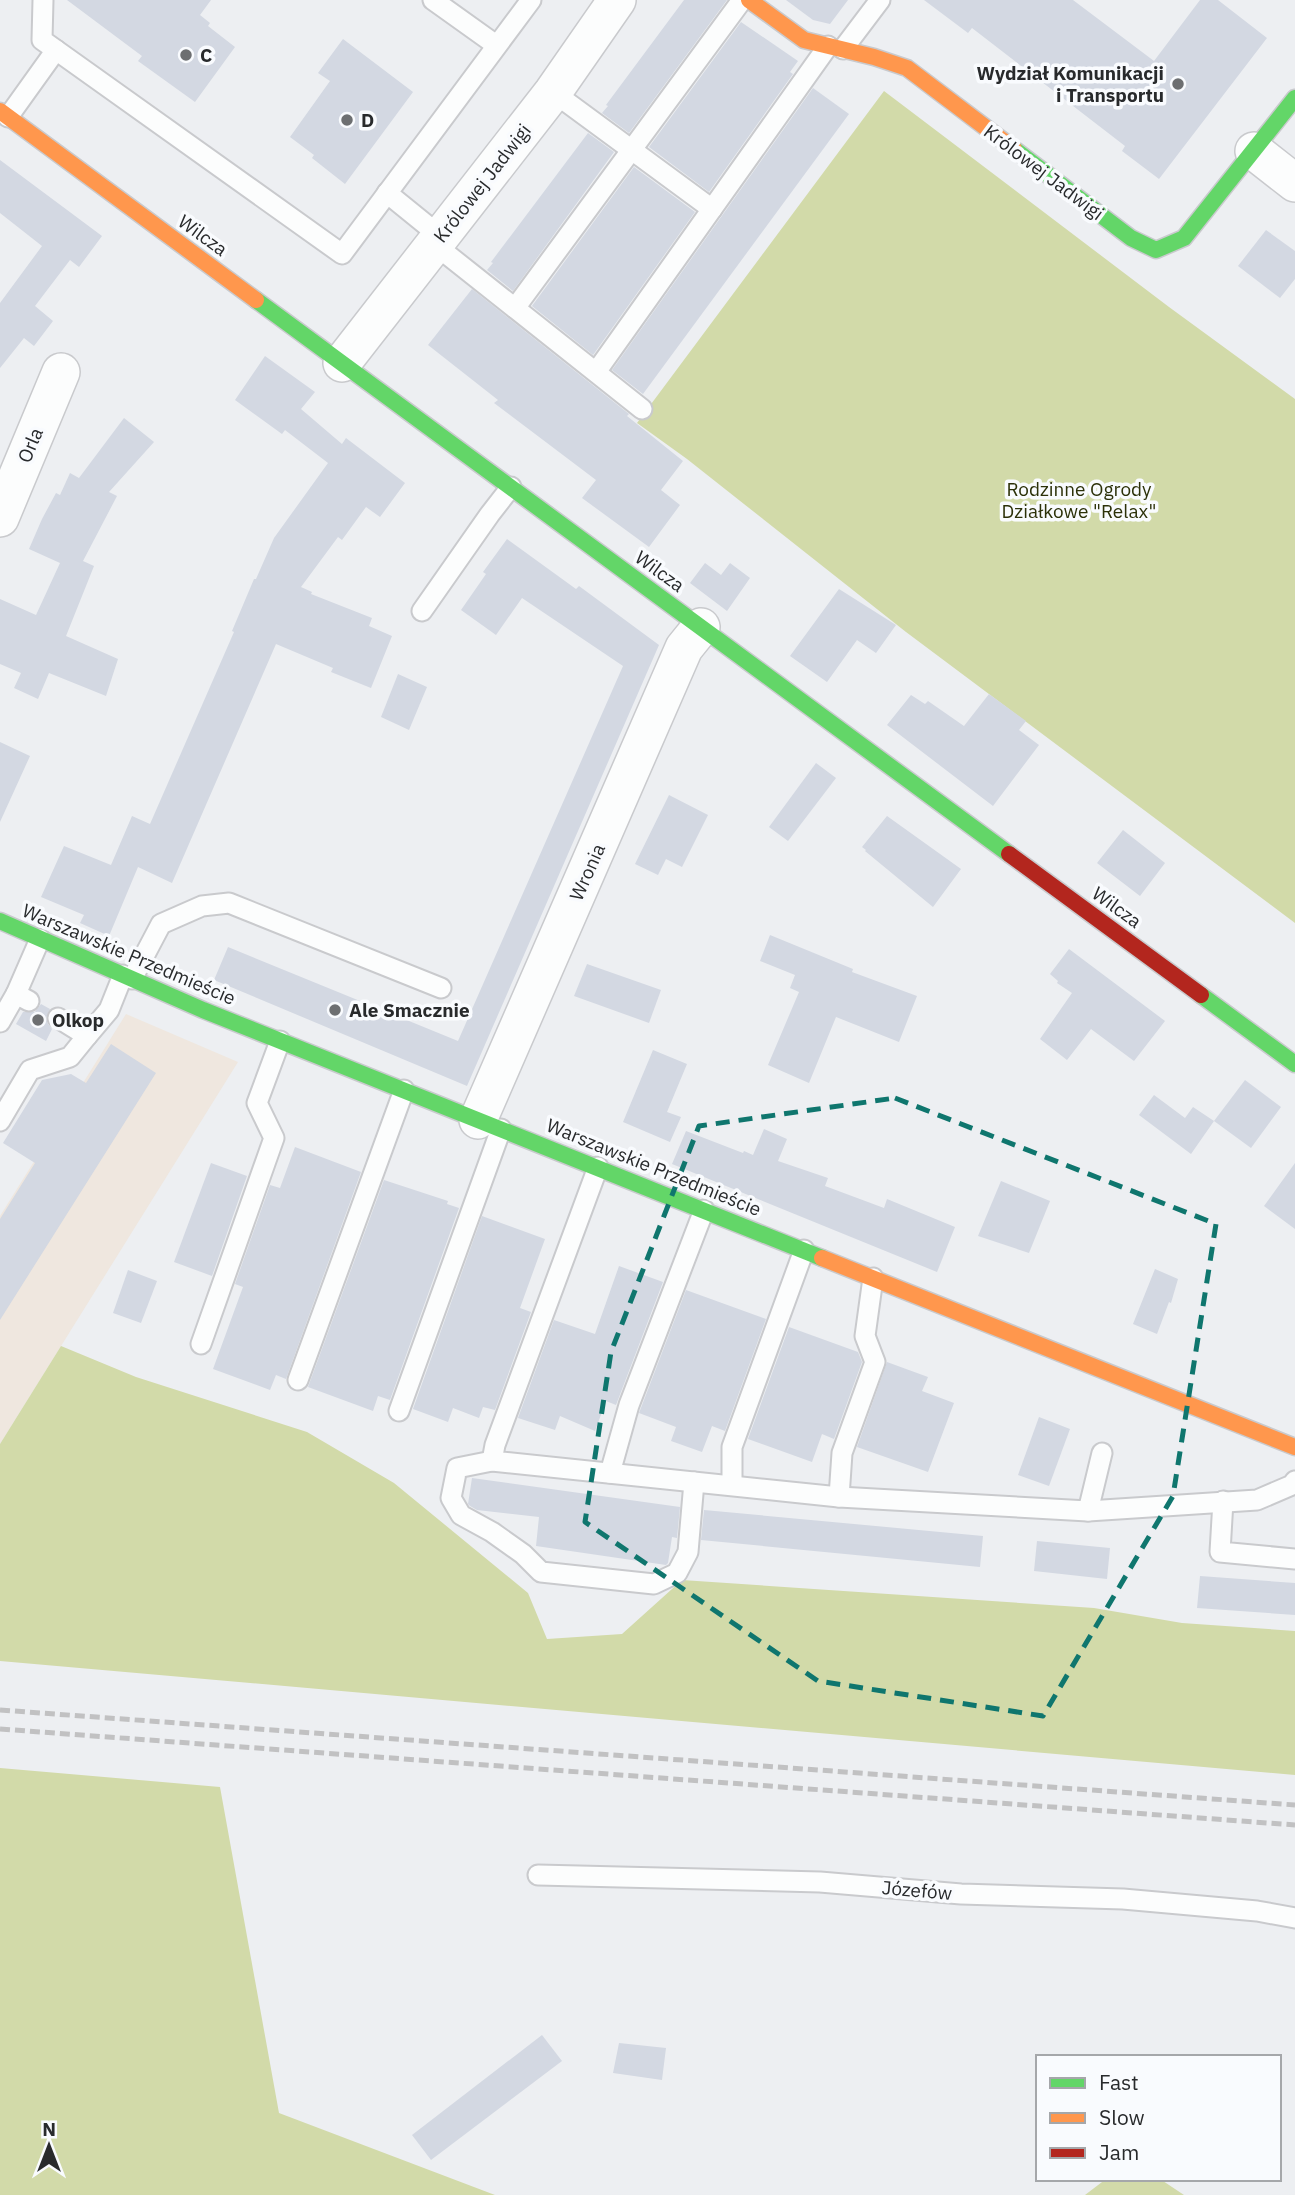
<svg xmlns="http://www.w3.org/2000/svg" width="1295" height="2195" font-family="'IBM Plex Sans',sans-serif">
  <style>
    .commercial { fill: #efe7df }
    .green { fill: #d2daa9 }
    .building { fill: #d3d8e2 }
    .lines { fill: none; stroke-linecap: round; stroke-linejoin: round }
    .lane-casing { stroke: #c9cacd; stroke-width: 23 }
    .street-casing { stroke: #c9cacd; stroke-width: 40 }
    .fast-casing { stroke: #c9cacd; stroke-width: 19 }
    .slow-casing { stroke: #c9cacd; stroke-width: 19 }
    .jam-casing { stroke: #c9cacd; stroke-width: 19 }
    .lane { stroke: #fcfdfd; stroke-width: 19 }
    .street { stroke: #fcfdfd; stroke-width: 37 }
    .fast { stroke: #63d668; stroke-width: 16 }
    .slow { stroke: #ff974d; stroke-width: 16 }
    .jam { stroke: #b3261e; stroke-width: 16 }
    .rail { stroke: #c1c1c2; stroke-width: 5; stroke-dasharray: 10 5; stroke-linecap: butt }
    .marked { fill: none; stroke: #0f766e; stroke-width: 5; stroke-dasharray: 14 9; stroke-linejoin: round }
    .poi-dot { fill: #6d6f71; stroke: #f9fbfe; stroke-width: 2.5 }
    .labels { text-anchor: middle; stroke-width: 7; stroke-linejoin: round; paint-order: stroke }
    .poi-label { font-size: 19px; font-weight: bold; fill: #282a2c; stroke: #f9fbfe; text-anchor: start }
    .street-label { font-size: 19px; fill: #282a2c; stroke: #f9fbfe }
    .park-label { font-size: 19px; fill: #2c3109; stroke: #f9fbfe }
  </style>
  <rect width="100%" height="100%" fill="#edeff2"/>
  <polygon class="commercial" points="126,1014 238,1062 0,1444 0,1216"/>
  <g class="green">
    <polygon points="884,91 1169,307 1295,399 1295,923 906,632 687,459 637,423"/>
    <polygon points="61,1346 136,1377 307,1432 394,1483 528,1593 547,1639 622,1634 682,1580 1094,1608 1182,1623 1295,1631 1295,1775 0,1661 0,1444"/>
    <polygon points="0,1768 220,1787 279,2113 495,2195 0,2195"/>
    <polygon points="1106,2179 1160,2179 1184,2195 1085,2195"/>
  </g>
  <g class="building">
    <polygon points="67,0 211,0 200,15 210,23 208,26 235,47 195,102 138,61 142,56"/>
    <polygon points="684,0 727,0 629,133 602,113 608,106 606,105"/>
    <polygon points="786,0 848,0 830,24 813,20"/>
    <polygon points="924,0 1073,0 1154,61 1200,0 1218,0 1267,38 1159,179 1122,151 1125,146 972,28 968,33"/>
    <polygon points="741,22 798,61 790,72 793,74 709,192 649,147"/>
    <polygon points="343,39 413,92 345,184 312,158 314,155 290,137 330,81 318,73"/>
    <polygon points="813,88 849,114 643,394 612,370"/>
    <polygon points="588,133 614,152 513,291 487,270 493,263 491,262"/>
    <polygon points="0,160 102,236 79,267 70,260 35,306 53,321 34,346 24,338 0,368 0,303 42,246 0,213"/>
    <polygon points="634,167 695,212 593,355 532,306"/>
    <polygon points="1266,230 1295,251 1295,279 1280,298 1238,266"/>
    <polygon points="472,289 629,414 627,416 683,461 661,490 680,505 649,547 582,498 596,480 494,403 498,400 428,345"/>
    <polygon points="265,356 315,392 301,409 342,444 346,438 405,483 380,517 366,507 342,540 338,537 301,587 312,592 311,594 372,618 369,626 392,636 371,688 331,672 333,668 276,644 172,883 138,867 109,936 80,923 84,915 41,897 64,846 111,865 132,816 150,824 234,632 232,631 254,579 256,579 274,538 328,463 285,430 282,434 235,400"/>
    <polygon points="124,418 154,442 109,492 117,496 83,561 94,566 66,636 118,659 106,696 49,673 38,699 14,688 21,673 0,664 0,599 36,615 60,563 29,549 42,519 56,493 60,495 70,473 79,478"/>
    <polygon points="507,539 576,589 579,586 659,645 467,1086 214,980 228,947 458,1041 623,666 522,598 496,635 461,610 486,574 483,572"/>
    <polygon points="705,563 721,575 730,563 750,578 727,611 690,583"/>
    <polygon points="839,589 896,625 876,653 857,640 827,682 790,656"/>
    <polygon points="398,674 427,687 409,730 381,717"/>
    <polygon points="989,694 1026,721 1019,730 1039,745 993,806 887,725 911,695 925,704 928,701 964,726"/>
    <polygon points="0,742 30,756 0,822"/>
    <polygon points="816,763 836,778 788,841 769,827"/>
    <polygon points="669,795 708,815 682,867 666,859 658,875 635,864"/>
    <polygon points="887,816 961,869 933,907 865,851 866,850 862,847"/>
    <polygon points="1123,830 1165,863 1140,896 1097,863"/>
    <polygon points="770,935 853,969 852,972 917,996 899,1042 836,1017 809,1083 768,1065 799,992 790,988 795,975 760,961"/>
    <polygon points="1069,949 1165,1021 1134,1061 1091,1029 1067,1060 1040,1039 1072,993 1057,983 1058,981 1050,974"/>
    <polygon points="587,964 661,990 649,1023 574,996"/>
    <polygon points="41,1004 50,1009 46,1018 48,1024 52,1029 46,1041 16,1024 23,1012 35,1012"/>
    <polygon points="111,1044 156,1073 0,1320 0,1219 35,1163 3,1143 42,1080 71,1074 86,1083"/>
    <polygon points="653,1050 687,1064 667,1112 681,1117 670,1142 623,1122"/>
    <polygon points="1245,1080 1281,1107 1251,1148 1214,1121"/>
    <polygon points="1154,1095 1185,1118 1193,1107 1214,1121 1191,1154 1139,1115"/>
    <polygon points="764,1129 787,1139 778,1161 828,1178 825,1186 884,1208 887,1199 955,1227 937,1272 672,1164 686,1131 743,1153 744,1151 753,1155"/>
    <polygon points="295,1147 361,1172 286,1379 276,1375 270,1390 213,1369 243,1287 235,1284 270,1185 280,1188"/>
    <polygon points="211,1163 247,1176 212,1276 174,1262"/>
    <polygon points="1295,1163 1295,1229 1264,1206"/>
    <polygon points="384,1180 448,1201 447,1204 459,1208 390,1400 378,1396 373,1411 308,1387"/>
    <polygon points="1001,1181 1050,1201 1029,1253 978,1236"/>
    <polygon points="482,1216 545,1239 520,1308 531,1312 495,1410 483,1407 479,1418 453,1408 448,1422 413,1409"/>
    <polygon points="619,1266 663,1282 616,1405 606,1401 595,1431 560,1416 555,1430 518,1418 554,1320 595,1334"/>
    <polygon points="1155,1269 1178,1279 1171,1303 1169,1302 1157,1334 1133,1324"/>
    <polygon points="128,1270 157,1281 141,1323 113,1313"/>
    <polygon points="686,1290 766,1319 725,1431 712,1426 702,1452 671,1441 676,1427 639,1413"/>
    <polygon points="789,1327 858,1352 862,1362 834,1439 822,1434 812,1462 748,1439"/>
    <polygon points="887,1362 928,1377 922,1391 954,1403 928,1472 857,1447"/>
    <polygon points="1039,1417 1070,1429 1049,1486 1018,1475"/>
    <polygon points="472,1478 680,1507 677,1538 672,1537 668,1563 666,1565 536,1546 539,1517 477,1510 470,1506 468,1504"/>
    <polygon points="704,1510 983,1536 980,1567 701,1540"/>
    <polygon points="1037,1541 1110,1548 1107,1579 1034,1571"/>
    <polygon points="1200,1576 1295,1583 1295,1615 1197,1608"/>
    <polygon points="542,2035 562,2061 431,2160 412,2135"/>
    <polygon points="619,2043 666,2048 662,2080 613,2073"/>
  </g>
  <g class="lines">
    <defs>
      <g id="lane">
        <polyline points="43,0 42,40 56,50"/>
        <polyline points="433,0 496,45"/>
        <polyline points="843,49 880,0"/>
        <polyline points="553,92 712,209"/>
        <polyline points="8,117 56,50 342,254 531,0"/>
        <polyline points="387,193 440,236"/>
        <polyline points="434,244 642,409"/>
        <polyline points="515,308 742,0"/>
        <polyline points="596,372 828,46"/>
        <polyline points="422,611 490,514 511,487"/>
        <polyline points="132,979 161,924 202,906 229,903 441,988"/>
        <polyline points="29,1001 16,994 40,939"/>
        <polyline points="58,1018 87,1036 109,1010 123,975"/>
        <polyline points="0,1022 16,994"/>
        <polyline points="0,1121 30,1070 70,1057 87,1036"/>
        <polyline points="598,1167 495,1445 492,1461 839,1497 1088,1511 1102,1453"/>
        <polyline points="201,1344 274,1138 257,1103 280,1041"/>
        <polyline points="298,1380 404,1090"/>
        <polyline points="399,1411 501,1129"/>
        <polyline points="492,1461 457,1468 451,1498 461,1515 492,1532 523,1554 541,1572 654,1584 677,1573 688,1552 694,1482"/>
        <polyline points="610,1473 629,1405 704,1210"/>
        <polyline points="732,1485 732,1447 804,1250"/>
        <polyline points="839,1497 842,1453 875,1362 865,1336 873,1278"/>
        <polyline points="1223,1501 1220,1552 1295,1559"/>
        <polyline points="1088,1511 1257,1500 1292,1485 1295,1481"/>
        <polyline points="538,1875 820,1882 961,1894 1123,1899 1257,1911 1295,1918"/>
      </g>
      <g id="street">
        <polyline points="1254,151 1295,183"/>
        <polyline points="342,363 553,92 617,0"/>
        <polyline points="0,518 61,372"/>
        <polyline points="478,1120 684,648 701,627"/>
      </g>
      <g id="fast">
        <polyline points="1014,149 1131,238 1156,250 1184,238 1295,98"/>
        <polyline points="256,300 1009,854"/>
        <polyline points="0,921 203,1010 822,1258"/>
        <polyline points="1201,995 1295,1064"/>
      </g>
      <g id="slow">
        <polyline points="749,0 804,40 874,57 907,68 1014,149"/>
        <polyline points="0,111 256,300"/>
        <polyline points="822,1258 1295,1447"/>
      </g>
      <polyline id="jam" points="1009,854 1201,995"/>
    </defs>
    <use href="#lane" class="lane-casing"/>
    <use href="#street" class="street-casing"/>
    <use href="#fast" class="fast-casing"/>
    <use href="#slow" class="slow-casing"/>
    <use href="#jam" class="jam-casing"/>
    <use href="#lane" class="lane"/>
    <use href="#street" class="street"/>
    <use href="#fast" class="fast"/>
    <use href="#slow" class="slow"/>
    <use href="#jam" class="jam"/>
    <g class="rail">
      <polyline points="0,1710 1295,1805"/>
      <polyline points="0,1729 1295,1825"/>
    </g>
  </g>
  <path class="marked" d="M 895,1098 L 1216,1224 L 1173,1496 L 1043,1716 L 818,1681 L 585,1522 L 611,1352 L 699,1126 Z"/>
  <g class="poi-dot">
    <circle cx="186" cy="55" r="7"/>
    <circle cx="1178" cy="84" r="7"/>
    <circle cx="347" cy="120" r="7"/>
    <circle cx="335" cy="1010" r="7"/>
    <circle cx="38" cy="1020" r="7"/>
  </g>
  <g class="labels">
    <g class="poi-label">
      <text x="200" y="62">C</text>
      <text x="1164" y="80" text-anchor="end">Wydział Komunikacji<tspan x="1164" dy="22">i Transportu</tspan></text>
      <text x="361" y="127">D</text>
      <text x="349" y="1017">Ale Smacznie</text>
      <text x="52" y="1027">Olkop</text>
    </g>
    <g class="street-label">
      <text transform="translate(1044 172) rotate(37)" y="7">Królowej Jadwigi</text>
      <text transform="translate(482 183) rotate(-52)" y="7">Królowej Jadwigi</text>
      <text transform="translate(203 235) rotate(36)" y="7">Wilcza</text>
      <text transform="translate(30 445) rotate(-67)" y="7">Orla</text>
      <text transform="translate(660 571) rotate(36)" y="7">Wilcza</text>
      <text transform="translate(587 872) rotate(-66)" y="7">Wronia</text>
      <text transform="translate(1117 907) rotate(36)" y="7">Wilcza</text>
      <text transform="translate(129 954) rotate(23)" y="7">Warszawskie Przedmieście</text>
      <text transform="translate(654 1167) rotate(22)" y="7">Warszawskie Przedmieście</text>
      <text transform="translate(917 1890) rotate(5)" y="7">Józefów</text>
    </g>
    <g class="park-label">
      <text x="1079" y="496">Rodzinne Ogrody<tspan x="1079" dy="22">Działkowe "Relax"</tspan></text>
    </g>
  </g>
  <rect x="1036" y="2055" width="245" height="126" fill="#f9fbfe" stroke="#a5a7aa" stroke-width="2"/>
  <rect x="1050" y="2078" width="35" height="10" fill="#63d668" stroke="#a5a7aa" stroke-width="2"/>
  <text x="1099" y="2090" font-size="21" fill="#282a2c">Fast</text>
  <rect x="1050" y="2113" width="35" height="10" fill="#ff974d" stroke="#a5a7aa" stroke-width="2"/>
  <text x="1099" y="2125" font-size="21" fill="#282a2c">Slow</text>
  <rect x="1050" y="2148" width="35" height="10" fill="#b3261e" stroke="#a5a7aa" stroke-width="2"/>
  <text x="1099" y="2160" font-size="21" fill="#282a2c">Jam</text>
  <g transform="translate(49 2146)" stroke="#f9fbfe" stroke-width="5" paint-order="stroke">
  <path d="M0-5L12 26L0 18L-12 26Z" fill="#282a2c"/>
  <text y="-10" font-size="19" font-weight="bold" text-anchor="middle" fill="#282a2c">N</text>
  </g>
</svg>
